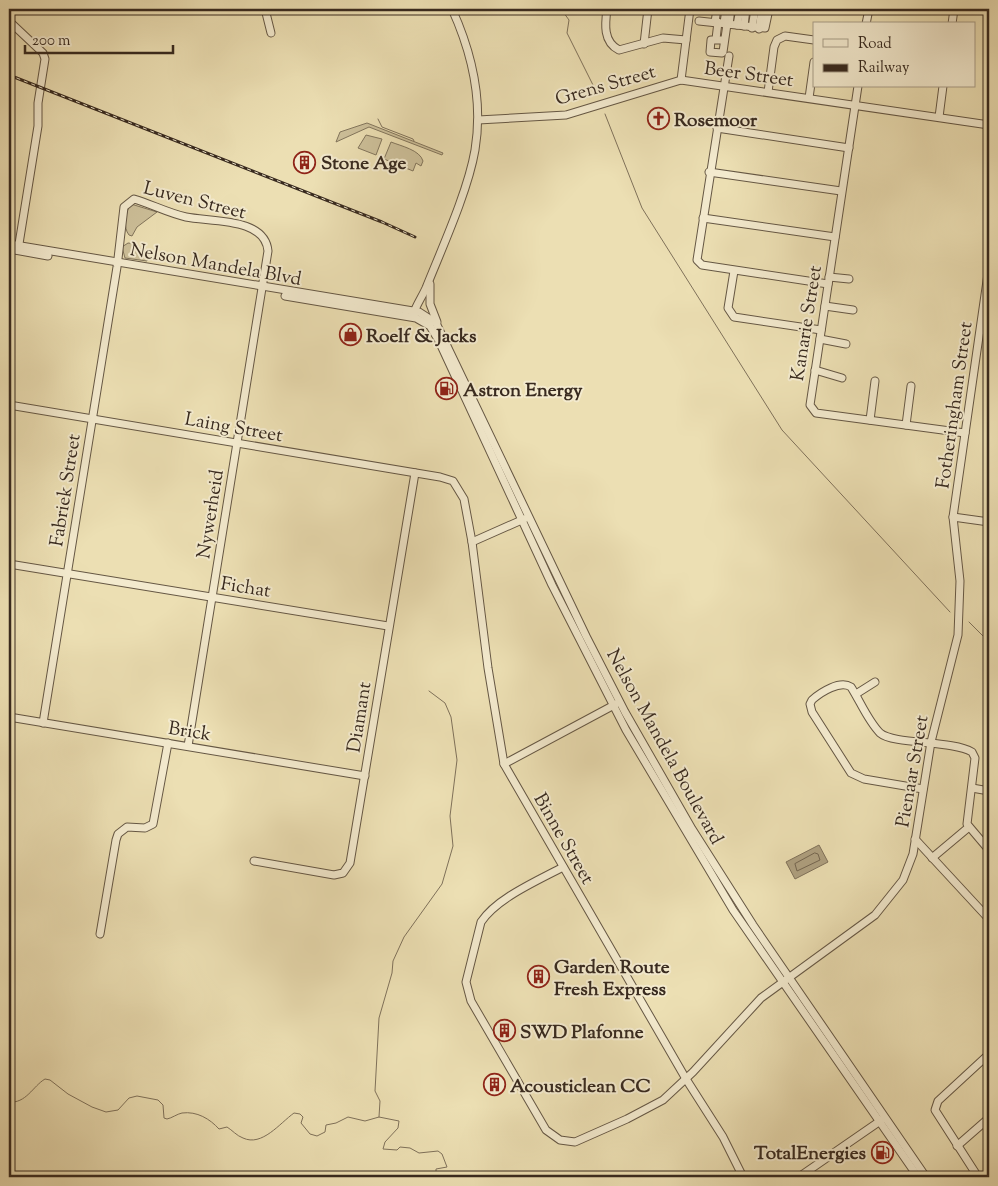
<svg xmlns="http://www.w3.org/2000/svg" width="998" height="1186" font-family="'Sorts Mill Goudy',serif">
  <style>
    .green { fill: #cdc09a; stroke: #82755c }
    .water { fill: #afa181; stroke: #7f715a }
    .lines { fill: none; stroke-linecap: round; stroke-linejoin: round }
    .shore { stroke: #746650; stroke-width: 1 }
    .stream { stroke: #7f715a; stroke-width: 1 }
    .minor-casing { stroke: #655744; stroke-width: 9 }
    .minor { stroke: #f3eace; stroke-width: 7 }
    .rail-casing { stroke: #382a1f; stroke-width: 3 }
    .rail { stroke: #f3eace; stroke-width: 1; stroke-dasharray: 4; stroke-linecap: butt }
    .labels { text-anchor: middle; stroke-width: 4; stroke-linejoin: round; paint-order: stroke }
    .street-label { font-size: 19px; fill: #382a1f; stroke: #f3eace }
    .poi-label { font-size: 19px; font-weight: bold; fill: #382a1f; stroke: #f3eace; text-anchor: start }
  </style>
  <rect width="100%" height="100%" fill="#ecdfb3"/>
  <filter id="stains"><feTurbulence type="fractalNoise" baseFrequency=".004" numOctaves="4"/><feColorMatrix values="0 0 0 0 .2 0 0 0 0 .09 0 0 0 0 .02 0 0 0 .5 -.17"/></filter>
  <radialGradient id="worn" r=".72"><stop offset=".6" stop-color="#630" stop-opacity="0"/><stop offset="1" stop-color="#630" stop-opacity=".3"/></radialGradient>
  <g class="green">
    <polygon points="367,123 443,153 442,155 369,127 336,142 340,132"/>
    <polygon points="366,135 382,139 376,155 358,148"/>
    <path d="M 391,142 C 401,146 420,150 423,161 L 421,166 L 416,163 L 413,171 L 384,159 Z"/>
    <path d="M 131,204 L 157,212 L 137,227 L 132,236 L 129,235 C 123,228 125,212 131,204 Z"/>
    <polygon points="128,243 136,244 148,258 147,261 125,258 122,247"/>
  </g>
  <polygon class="water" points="819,845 828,862 795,879 786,862"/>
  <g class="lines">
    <polygon class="shore" points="815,853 818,854 820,860 797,871 795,864"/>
    <g class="stream">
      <polyline points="561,9 569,20 567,33 596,91"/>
      <polyline points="605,114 642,208 782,430 950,612"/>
      <polyline points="378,119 382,127 413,139 414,141"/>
      <polyline points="969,622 989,642"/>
      <path d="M 9,1102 C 26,1104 33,1086 45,1079 L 50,1080 L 68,1094 L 92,1107 L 106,1112 L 118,1110 L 129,1098 L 137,1096 L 158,1100 L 163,1105 L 164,1118 L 167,1119 C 172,1118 177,1114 182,1113 C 197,1111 210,1119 219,1129 L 227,1127 C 232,1130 237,1136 243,1138 C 262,1147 280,1123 294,1113 L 300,1114 L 303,1117 L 301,1123 L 310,1134 L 317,1136 L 325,1132 L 326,1125 L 336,1123 L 348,1117 L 365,1121 L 379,1117 L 399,1121 L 398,1128 L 385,1142 L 383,1149 L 397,1150 L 400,1147 L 410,1148 L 419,1153 L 438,1151 L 442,1154 L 447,1167 L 436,1169 L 436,1175 L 451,1177"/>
      <polyline points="379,1117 380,1101 375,1091 379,1018 392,973 393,961 404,937 442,884 453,846 450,816 457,760 451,717 445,703 429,691"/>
    </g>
    <defs>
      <g id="minor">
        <polyline points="265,9 271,33"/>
        <path d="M 607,9 C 605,24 603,42 619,50 L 663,38 L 686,40"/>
        <polyline points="9,21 43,53 45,59 38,103 38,126 18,250"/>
        <polyline points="699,21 727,24"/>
        <polyline points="715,22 717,9"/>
        <polyline points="724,23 726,9"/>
        <polyline points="729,24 731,9"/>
        <polyline points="866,24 869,9"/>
        <polyline points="952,24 954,9"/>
        <polyline points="737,25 740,9"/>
        <polyline points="744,26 746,9"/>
        <polyline points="752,28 755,9"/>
        <polyline points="759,29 762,9"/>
        <polyline points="716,39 718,22"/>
        <polyline points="724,40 711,40 710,52 722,53 723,52 727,24 765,28 769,9"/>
        <polyline points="644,44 648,9"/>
        <polyline points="729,56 697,260 702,265 828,284"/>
        <polyline points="681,80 690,9"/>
        <polyline points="858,86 810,405 816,413 965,433"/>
        <polyline points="768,92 774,47 777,40 785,36 814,40"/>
        <polyline points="809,98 814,62"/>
        <polyline points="939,117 943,86"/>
        <polyline points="478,120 566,115 681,80 989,125"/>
        <polyline points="717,128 849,148"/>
        <polyline points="709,172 841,191"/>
        <polyline points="703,218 835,237"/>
        <polyline points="9,244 419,312 436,323 586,636 625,712 692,829 753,925 926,1177"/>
        <polyline points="9,249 48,256"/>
        <polyline points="734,271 728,308 734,317 821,330"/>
        <polyline points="829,277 849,279"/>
        <polyline points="430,284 430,304 437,322"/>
        <polyline points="285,296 416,318 430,326 439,341 552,585 626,730 733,910 918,1177"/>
        <polyline points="825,306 853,310"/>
        <path d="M 413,315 C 416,305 422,297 426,288 C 442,248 468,191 475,150 C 483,102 472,53 452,9"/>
        <polyline points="820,339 846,344"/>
        <polyline points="815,370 842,378"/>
        <polyline points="9,405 440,477 453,481 464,499 472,542 488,668 504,764 686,1079 723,1137 743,1177"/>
        <polyline points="870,420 875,381"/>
        <polyline points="906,425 911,386"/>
        <polyline points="953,517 989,522"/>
        <polyline points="472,542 524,519"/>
        <polyline points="9,564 388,626"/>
        <polyline points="856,694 875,682"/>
        <polyline points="9,717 365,776"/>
        <path d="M 43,723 L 117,267 L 124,207 L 134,199 C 151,204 168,213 186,217 C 210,222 265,217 268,251 L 188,746"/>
        <polyline points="504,764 616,704"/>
        <polyline points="972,788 989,791"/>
        <path d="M 923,789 L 864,779 L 851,773 L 812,712 L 810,704 L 812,700 C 821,692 840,680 851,687 C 860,701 868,721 880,733 C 894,745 952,740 972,752 L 975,758 L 967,824 L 989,850"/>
        <polyline points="915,839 989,919"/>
        <polyline points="932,858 969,827"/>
        <polyline points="254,861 334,875 343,873 350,863 415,473"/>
        <path d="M 563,867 C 537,881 497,898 481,922 L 466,982 L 471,1001 L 546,1130 L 560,1140 L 575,1142 L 627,1119 L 663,1100 L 693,1072 L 761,998 L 875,915 L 903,880 L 913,854 L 931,742 L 958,635 L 960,581 L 953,517 L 989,267"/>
        <polyline points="100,934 116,840 118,834 127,827 145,828 153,824 168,743"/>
        <polyline points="957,1146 989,1118"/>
        <polyline points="799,1177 883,1119"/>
        <polyline points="978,1177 935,1110 938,1101 989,1054"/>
      </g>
    </defs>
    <use href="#minor" class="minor-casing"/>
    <use href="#minor" class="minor"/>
    <defs>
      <polyline id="rail" points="9,75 382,222 415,237"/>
    </defs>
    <use href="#rail" class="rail-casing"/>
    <use href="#rail" class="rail"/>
  </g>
  <defs>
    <symbol id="church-ring" viewBox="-11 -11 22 22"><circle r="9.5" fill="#f3eace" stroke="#8f2418" stroke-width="1.5"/><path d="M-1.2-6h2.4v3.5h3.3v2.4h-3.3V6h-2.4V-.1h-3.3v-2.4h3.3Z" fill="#8f2418"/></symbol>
    <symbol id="building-ring" viewBox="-11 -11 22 22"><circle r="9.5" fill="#f3eace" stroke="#8f2418" stroke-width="1.5"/><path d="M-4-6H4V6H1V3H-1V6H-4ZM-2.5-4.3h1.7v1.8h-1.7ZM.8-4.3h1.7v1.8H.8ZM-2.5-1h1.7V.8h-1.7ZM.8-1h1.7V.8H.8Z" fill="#8f2418"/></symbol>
    <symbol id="shop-ring" viewBox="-11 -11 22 22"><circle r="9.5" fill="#f3eace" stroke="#8f2418" stroke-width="1.5"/><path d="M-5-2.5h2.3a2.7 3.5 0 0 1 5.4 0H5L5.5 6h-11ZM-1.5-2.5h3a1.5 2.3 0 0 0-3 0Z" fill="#8f2418"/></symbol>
    <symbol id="fuel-ring" viewBox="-11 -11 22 22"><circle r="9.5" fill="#f3eace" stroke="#8f2418" stroke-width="1.5"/><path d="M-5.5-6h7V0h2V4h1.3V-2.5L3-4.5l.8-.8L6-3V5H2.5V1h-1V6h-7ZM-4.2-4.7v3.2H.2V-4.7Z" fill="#8f2418"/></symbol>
  </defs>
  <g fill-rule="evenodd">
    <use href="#church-ring" x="646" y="106" width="25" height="25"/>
    <use href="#building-ring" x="292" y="150" width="25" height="25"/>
    <use href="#shop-ring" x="338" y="322" width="25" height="25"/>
    <use href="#fuel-ring" x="434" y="376" width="25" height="25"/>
    <use href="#building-ring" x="526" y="964" width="25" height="25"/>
    <use href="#building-ring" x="492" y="1018" width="25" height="25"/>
    <use href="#building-ring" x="482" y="1072" width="25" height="25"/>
    <use href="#fuel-ring" x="870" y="1140" width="25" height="25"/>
  </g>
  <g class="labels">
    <g class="street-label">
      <text transform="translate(749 73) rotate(8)" y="7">Beer Street</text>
      <text transform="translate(605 84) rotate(-16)" y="7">Grens Street</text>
      <text transform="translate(195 199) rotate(14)" y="7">Luven Street</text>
      <text transform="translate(216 263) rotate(10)" y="7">Nelson Mandela Blvd</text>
      <text transform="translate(805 323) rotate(-81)" y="7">Kanarie Street</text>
      <text transform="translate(953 405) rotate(-82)" y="7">Fotheringham Street</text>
      <text transform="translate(234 426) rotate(10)" y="7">Laing Street</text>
      <text transform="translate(64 490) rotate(-81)" y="7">Fabriek Street</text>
      <text transform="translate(209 514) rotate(-81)" y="7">Nywerheid</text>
      <text transform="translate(246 586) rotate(9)" y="7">Fichat</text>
      <text transform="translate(358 717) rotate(-81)" y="7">Diamant</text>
      <text transform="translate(190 730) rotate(9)" y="7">Brick</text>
      <text transform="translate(666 746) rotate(61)" y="7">Nelson Mandela Boulevard</text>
      <text transform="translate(911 771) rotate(-80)" y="7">Pienaar Street</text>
      <text transform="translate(565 838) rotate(60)" y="7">Binne Street</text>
    </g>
    <g class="poi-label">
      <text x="674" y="126">Rosemoor</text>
      <text x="321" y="169">Stone Age</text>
      <text x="366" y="342">Roelf &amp; Jacks</text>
      <text x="463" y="396">Astron Energy</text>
      <text x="554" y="973">Garden Route<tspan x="554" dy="22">Fresh Express</tspan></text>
      <text x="520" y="1038">SWD Plafonne</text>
      <text x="510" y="1092">Acousticlean CC</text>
      <text x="866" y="1159" text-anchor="end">TotalEnergies</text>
    </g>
  </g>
  <rect width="998" height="1186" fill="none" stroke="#ecdfb3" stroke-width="30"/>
  <rect x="10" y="10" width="978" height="1166" fill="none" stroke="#382a1f" stroke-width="2.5"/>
  <rect x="15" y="15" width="968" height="1156" fill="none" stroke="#382a1f"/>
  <rect x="813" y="22" width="162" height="65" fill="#f3eace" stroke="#a89d88"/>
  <rect x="823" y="39" width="25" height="8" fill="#f3eace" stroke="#a89d88"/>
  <text x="858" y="48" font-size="15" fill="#382a1f">Road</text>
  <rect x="823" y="64" width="25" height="8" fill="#382a1f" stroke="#a89d88"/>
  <text x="858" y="72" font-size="15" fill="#382a1f">Railway</text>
  <path d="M25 45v8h148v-8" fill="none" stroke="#382a1f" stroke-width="2.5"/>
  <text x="32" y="45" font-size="15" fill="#382a1f" stroke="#f3eace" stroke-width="4" paint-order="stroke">200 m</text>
  <rect width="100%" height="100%" filter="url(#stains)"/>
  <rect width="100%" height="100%" fill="url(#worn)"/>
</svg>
